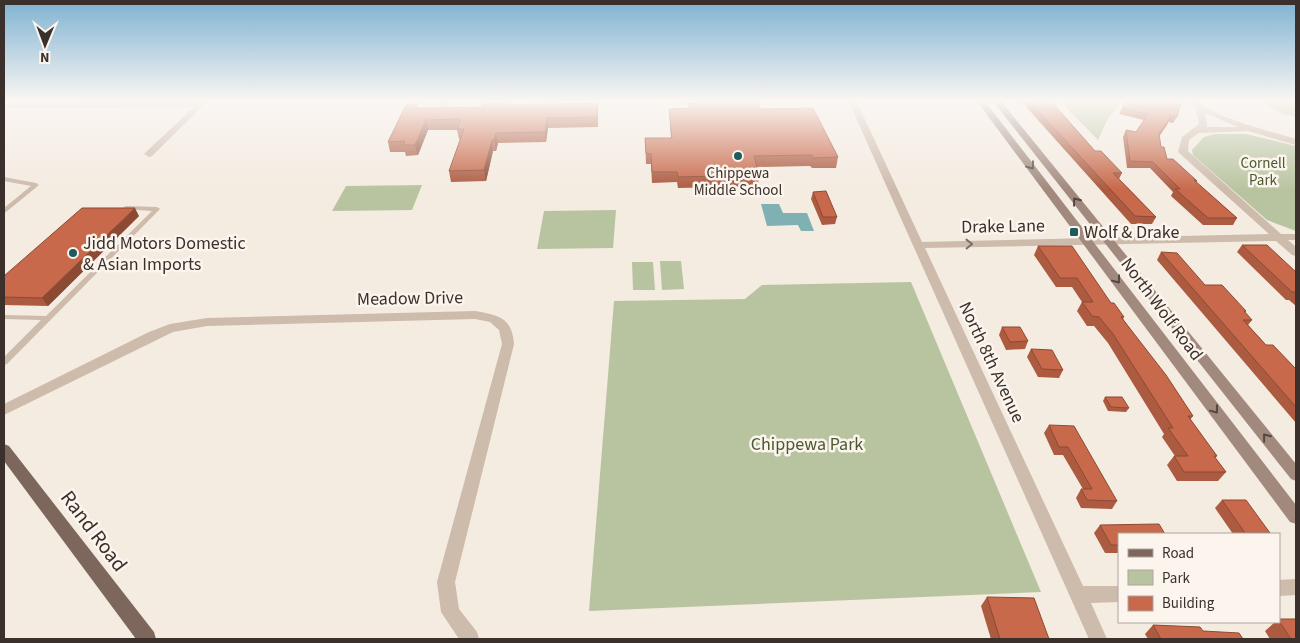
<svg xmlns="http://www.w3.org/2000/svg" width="1300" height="643" font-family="'Source Sans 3',sans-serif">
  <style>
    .green { fill: #b8c4a0 }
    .water { fill: #7fb0b2 }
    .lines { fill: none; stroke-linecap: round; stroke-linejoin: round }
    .lane { fill: #cdbbac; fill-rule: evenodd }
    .street { fill: #cdbbac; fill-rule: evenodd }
    .secondary { fill: #a18a7d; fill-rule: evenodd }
    .primary { fill: #7d675c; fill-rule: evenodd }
    .wall { fill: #ac5a40 }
    .shaded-wall { fill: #8c4a34 }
    .building { fill: #c8694b; stroke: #8c4a34 }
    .oneway { stroke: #544640 }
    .oneway2 { stroke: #7d6f65 }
    .poi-dot { fill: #1f5a5e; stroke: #fbf5ee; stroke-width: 2 }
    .labels { text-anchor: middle; stroke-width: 5; stroke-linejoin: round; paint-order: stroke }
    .far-park-label { font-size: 15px; fill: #4a5a2e; stroke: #fbf5ee }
    .far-poi-label { font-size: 15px; fill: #3b302b; stroke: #fbf5ee }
    .street-label { font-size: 18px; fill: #3b302b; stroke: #fbf5ee }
    .poi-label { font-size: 18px; fill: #3b302b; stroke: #fbf5ee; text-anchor: start }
    .park-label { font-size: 18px; fill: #4a5a2e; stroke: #fbf5ee }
    .near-street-label { font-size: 21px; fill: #3b302b; stroke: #fbf5ee }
  </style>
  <rect width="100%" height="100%" fill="#f4ebe1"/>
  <g class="green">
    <polygon points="1059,100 1118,100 1121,103 1108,118 1098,140"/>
    <polygon points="1260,100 1296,100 1296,117 1279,113"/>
    <polygon points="1215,134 1246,134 1296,146 1296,231 1267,220 1193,155 1192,150 1204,137"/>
    <polygon points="422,185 412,210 332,211 346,186"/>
    <polygon points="616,210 613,248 537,249 544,211"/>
    <polygon points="660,261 681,261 684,289 662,290"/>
    <polygon points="632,262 653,262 655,290 633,290"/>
    <polygon points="911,282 1041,592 589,611 614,301 745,299 762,285"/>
  </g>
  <polygon class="water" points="761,204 779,204 783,213 807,213 814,231 801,231 798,225 767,226"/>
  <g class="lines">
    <g class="lane">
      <polygon points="4,177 36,183 39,185 6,212 4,213 4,208 31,186 4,181"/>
      <polygon points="126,206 157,207 160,209 7,364 4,365 4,357 41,320 4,319 4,315 46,316 152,211 124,209 123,208"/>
    </g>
    <g class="street">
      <polygon points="201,100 208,101 152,156 149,157 144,154 146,152 194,107 4,108 4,104 199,102"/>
      <polygon points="441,100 449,100 446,108 442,110 438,108"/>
      <path d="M 848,100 L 856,100 L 922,242 L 1269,234 L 1178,152 L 1182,137 L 1199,124 L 1196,109 L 1187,100 L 1195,100 C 1216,118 1269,131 1296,139 L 1296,145 L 1248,131 L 1199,133 L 1189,140 L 1188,151 L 1281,234 L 1296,234 L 1296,240 L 1288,240 L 1296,247 L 1296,256 L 1292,255 L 1276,241 L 925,248 L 1083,586 L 1119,586 L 1119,602 L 1091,603 L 1107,639 L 1089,639 ZM 1205,113 L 1238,127 L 1206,127 L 1207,125 Z"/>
      <path d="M 475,311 C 498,315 512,317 514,344 L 455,582 L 459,609 L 477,632 L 479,639 L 459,639 L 441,612 L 437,582 L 502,344 L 499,330 L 490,322 L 475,319 L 207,326 L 173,332 L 4,415 L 4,404 L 149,332 L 170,324 L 207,318 Z"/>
      <polygon points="1296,579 1296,595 1279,596 1279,580"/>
    </g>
    <g class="secondary">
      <polygon points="976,100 984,100 1296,505 1296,524 1290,522"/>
      <polygon points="992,100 1000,100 1296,464 1296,481 1291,479"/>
    </g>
    <polygon class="primary" points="4,444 9,446 154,632 156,639 136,639 4,461"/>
  </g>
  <g class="wall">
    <polygon points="1020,100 1050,100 1095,151 1122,173 1119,179 1156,217 1152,224 1131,224"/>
    <polygon points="1126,100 1177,117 1173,123 1168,122 1159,136 1161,147 1167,159 1197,181 1196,183 1237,218 1233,225 1203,225 1171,196 1173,192 1150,168 1127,168 1123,137 1126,130 1136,132 1144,120 1119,114"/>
    <polygon points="700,101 760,109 838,157 836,168 812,168 810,166 756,167 759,175 758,186 678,188 677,182 652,183 651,164 646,164 645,138 671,138 669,109 688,108 688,103 700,104"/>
    <polygon points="510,103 510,105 598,103 598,127 548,128 546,142 498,143 496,151 493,151 486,181 451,182 449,171 460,139 459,139 457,130 428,130 418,155 406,156 405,152 390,152 388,142 417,104 417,107 421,108 482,107"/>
    <polygon points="813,192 837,217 835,224 822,225 811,199"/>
    <polygon points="139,216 48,306 4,305 4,276"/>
    <polygon points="1242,245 1296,272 1296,306 1289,300 1286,300 1237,252"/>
    <polygon points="1038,246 1111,303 1124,317 1123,319 1193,416 1190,420 1217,456 1215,458 1226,472 1218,481 1177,481 1167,465 1174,456 1175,456 1162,437 1164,434 1108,343 1094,326 1087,326 1077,311 1082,302 1072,287 1056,287 1034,255"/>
    <polygon points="1161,252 1205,285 1246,311 1245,313 1252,320 1248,325 1266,345 1296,369 1296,423 1157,260"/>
    <polygon points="1002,327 1028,341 1025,349 1006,350 999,335"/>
    <polygon points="1031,349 1063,370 1059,378 1038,377 1027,357"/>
    <polygon points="1105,397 1129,408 1126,412 1108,411 1103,401"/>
    <polygon points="1049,425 1117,501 1112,509 1081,508 1076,498 1081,489 1083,489 1063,455 1054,455 1044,433"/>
    <polygon points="1222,500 1270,533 1269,534 1233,534 1215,508"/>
    <polygon points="1100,525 1119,534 1119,553 1105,553 1094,533"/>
    <polygon points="987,597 1049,639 991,639 981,606"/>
    <polygon points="1279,619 1296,639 1270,639 1265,631 1275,622 1279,622"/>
    <polygon points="1153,625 1203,631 1243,639 1148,639 1145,634"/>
  </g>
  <g class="shaded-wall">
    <polygon points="547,118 548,128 546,142 545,132"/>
    <polygon points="1170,118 1167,125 1156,141 1159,134"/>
    <polygon points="426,120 428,130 418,155 415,145"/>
    <polygon points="496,133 498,143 496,151 494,140"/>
    <polygon points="492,140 493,151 486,181 484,170"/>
    <polygon points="135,208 139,216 48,306 42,298"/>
  </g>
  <g class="building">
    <polygon points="1028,100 1050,100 1095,151 1101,151 1122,173 1113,173 1156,217 1135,216"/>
    <polygon points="1126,100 1177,100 1181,103 1177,117 1169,115 1170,118 1159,134 1161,147 1164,147 1167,159 1173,159 1197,181 1194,180 1237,218 1208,218 1175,189 1180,189 1153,162 1130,161 1126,130 1136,132 1148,114 1122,108"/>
    <polygon points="700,101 741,103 758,101 760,109 813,108 838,157 813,158 812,155 754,156 759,175 678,177 677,172 652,172 651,154 646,153 645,138 672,138 669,109 689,108 688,103 701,104"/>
    <polygon points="483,103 510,103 510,105 598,103 597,117 547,118 545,132 496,133 494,140 492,140 484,170 449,171 464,129 457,129 461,119 426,120 415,145 403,145 405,141 388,142 406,105 417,104 416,107 421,108 482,107"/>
    <polygon points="826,191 837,217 823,217 813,192"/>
    <polygon points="82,208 135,208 42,298 4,297 4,276"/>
    <polygon points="1242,245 1267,245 1296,272 1296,293 1295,292 1292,292"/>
    <polygon points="1038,246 1072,246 1111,303 1114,303 1124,317 1121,317 1166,375 1193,416 1188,416 1217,456 1214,456 1226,472 1184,472 1174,456 1188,456 1168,428 1173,428 1113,334 1099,317 1092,316 1082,302 1093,302 1077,278 1060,278"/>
    <polygon points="1161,252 1177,253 1205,285 1222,285 1246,311 1244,311 1252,320 1243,320 1266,345 1273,345 1296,369 1296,407"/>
    <polygon points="1002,327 1020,327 1028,341 1010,342"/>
    <polygon points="1031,349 1052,350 1063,370 1042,369"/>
    <polygon points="1105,397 1122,397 1129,408 1111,407"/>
    <polygon points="1049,425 1074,426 1117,501 1087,500 1081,489 1092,489 1068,447 1059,447"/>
    <polygon points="1222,500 1246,500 1270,533 1245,533"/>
    <polygon points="1159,524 1165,534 1119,534 1119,545 1111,545 1100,525"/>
    <polygon points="987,597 1034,598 1049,639 1000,639"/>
    <polygon points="1279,619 1296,619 1296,639 1291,639 1279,621"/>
    <polygon points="1153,625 1200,627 1203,631 1239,633 1243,639 1161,639"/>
  </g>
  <defs><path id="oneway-chevron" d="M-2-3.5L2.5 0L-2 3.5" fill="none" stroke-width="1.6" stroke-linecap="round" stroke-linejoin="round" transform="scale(1.25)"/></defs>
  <g class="oneway">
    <use href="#oneway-chevron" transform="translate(1031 166) rotate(53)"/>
    <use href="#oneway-chevron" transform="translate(1076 201) rotate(-128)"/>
    <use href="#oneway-chevron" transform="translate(1117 280) rotate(53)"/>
    <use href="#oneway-chevron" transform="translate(1215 410) rotate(53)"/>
    <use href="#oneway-chevron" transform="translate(1266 437) rotate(-129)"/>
  </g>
  <use class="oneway2" href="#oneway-chevron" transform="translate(969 244) rotate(-1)"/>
  <linearGradient id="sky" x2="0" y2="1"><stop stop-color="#7eb2d2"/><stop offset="0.53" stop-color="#faf6f2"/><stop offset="1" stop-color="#faf6f2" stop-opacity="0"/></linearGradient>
  <rect width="1300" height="190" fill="url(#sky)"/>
  <g class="poi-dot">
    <circle cx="738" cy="156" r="5"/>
    <rect x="1069" y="227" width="10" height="10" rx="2.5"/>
    <circle cx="73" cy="253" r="5"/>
  </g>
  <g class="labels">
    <g class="far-park-label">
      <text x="1263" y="168">Cornell<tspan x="1263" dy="17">Park</tspan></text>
    </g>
    <g class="far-poi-label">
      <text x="738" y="178">Chippewa<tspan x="738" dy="17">Middle School</tspan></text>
    </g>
    <g class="street-label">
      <text transform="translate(1003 226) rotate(-1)" y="6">Drake Lane</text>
      <text transform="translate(410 298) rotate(-1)" y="6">Meadow Drive</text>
      <text transform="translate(1162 309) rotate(53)" y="6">North Wolf Road</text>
      <text transform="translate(992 362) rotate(65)" y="6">North 8th Avenue</text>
    </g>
    <g class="poi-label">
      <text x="1084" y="238">Wolf &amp; Drake</text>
      <text x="83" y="249">Jidd Motors Domestic<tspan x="83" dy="21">&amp; Asian Imports</tspan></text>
    </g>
    <g class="park-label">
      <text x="807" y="450">Chippewa Park</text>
    </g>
    <g class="near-street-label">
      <text transform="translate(94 531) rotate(53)" y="7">Rand Road</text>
    </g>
  </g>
  <rect width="1300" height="643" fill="none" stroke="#3b302b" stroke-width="10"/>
  <rect x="1118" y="533" width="162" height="90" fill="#fbf5ee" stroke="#aea6a0"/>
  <rect x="1128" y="549" width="25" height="8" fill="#7d675c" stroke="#aea6a0"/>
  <text x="1162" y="558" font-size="15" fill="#3b302b">Road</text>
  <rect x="1128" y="570" width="25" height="15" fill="#b8c4a0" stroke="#aea6a0"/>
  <text x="1162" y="583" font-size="15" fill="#3b302b">Park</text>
  <rect x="1128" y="596" width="25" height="15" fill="#c8694b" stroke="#aea6a0"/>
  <text x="1162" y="608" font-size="15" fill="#3b302b">Building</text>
  <g transform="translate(45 45) rotate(181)" stroke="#fbf5ee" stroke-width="4" paint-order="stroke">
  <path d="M0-4L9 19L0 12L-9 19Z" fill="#3b302b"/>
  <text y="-8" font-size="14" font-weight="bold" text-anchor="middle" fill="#3b302b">N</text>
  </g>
</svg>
